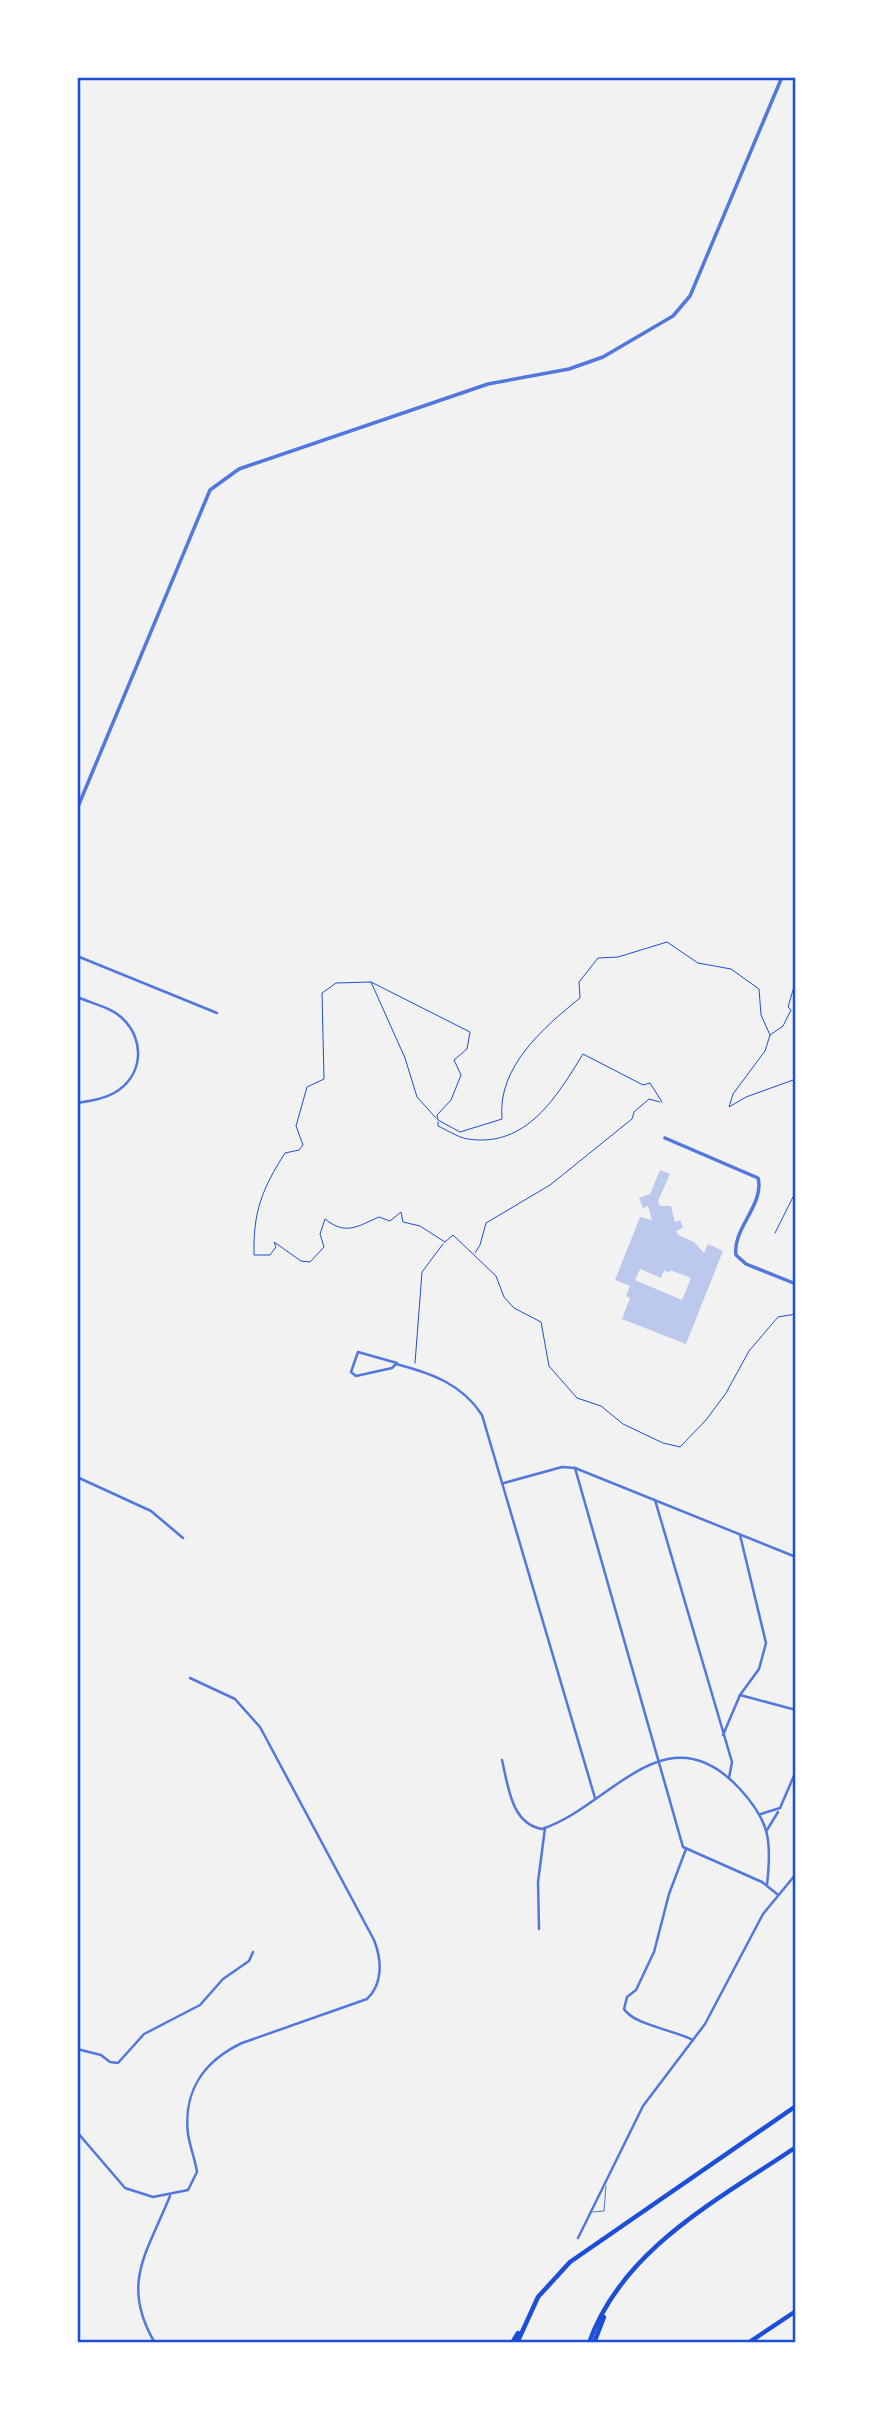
<svg xmlns="http://www.w3.org/2000/svg" width="873" height="2420" font-family="'Exo 2',sans-serif">
  <style>
    .building { fill: #bdc9ec; fill-rule: evenodd }
    .lines { fill: none; stroke-linecap: round; stroke-linejoin: round }
    .path { stroke: #1d4ed8; stroke-width: 1 }
    .service { stroke: #5277de; stroke-width: 1 }
    .minor { stroke: #5277de; stroke-width: 2.5 }
    .tertiary { stroke: #5277de; stroke-width: 3.5 }
    .primary { stroke: #1d4ed8; stroke-width: 4.5 }
    .motorway { stroke: #1d4ed8; stroke-width: 4.5 }
    .neatline { fill: none; stroke: #1d4ed8; stroke-width: 2.5 }
  </style>
  <rect width="100%" height="100%" fill="#f2f2f2"/>
  <path class="building" d="M 660,1170 L 670,1174 L 658,1201 L 660,1206 L 671,1206 L 675,1222 L 680,1220 L 683,1228 L 676,1231 L 678,1235 L 694,1242 L 704,1253 L 708,1244 L 723,1251 L 686,1344 L 622,1319 L 630,1298 L 626,1296 L 630,1286 L 615,1280 L 640,1217 L 652,1220 L 648,1206 L 643,1208 L 639,1198 L 650,1194 ZM 640,1269 L 661,1278 L 664,1270 L 669,1273 L 670,1270 L 691,1278 L 682,1300 L 635,1280 Z"/>
  <g class="lines">
    <g class="path">
      <polyline points="796,980 788,1007 791,1010 783,1026 770,1035 765,1051 733,1094 729,1107 746,1097 796,1079"/>
      <polyline points="371,982 405,1058 417,1097 436,1118"/>
      <path d="M 770,1035 L 761,1015 L 759,989 L 731,969 L 698,963 L 667,942 L 618,957 L 598,958 L 579,982 L 580,998 C 544,1027 497,1067 502,1119 L 460,1132 L 438,1120 L 437,1115 L 451,1100 L 461,1075 L 454,1060 L 467,1049 L 470,1032 L 371,982 L 336,983 L 322,993 L 324,1079 L 307,1087 L 296,1126 L 303,1145 L 299,1150 L 285,1153 C 262,1189 253,1212 254,1255 L 270,1255 L 276,1247 L 274,1242 L 301,1261 L 310,1262 L 324,1247 L 320,1234 L 325,1219 C 346,1236 358,1226 379,1217 L 390,1221 L 401,1212 L 403,1222 L 420,1226 L 445,1242 L 453,1235 L 496,1276 L 504,1297 L 514,1308 L 541,1322 L 549,1366 L 577,1398 L 601,1406 L 623,1424 L 663,1443 L 680,1447 L 706,1420 L 726,1393 L 749,1351 L 778,1317 L 796,1314"/>
      <path d="M 438,1122 L 438,1126 C 447,1130 459,1138 468,1139 C 527,1148 557,1096 583,1054 L 643,1085 L 650,1083 L 662,1102"/>
      <polyline points="775,1233 796,1191"/>
      <polyline points="475,1253 480,1245 486,1223 550,1185 632,1119 634,1112 649,1099 660,1102"/>
      <polyline points="415,1363 422,1272 443,1244"/>
    </g>
    <polyline class="service" points="593,2212 604,2211 606,2186"/>
    <g class="minor">
      <polyline points="77,956 217,1013"/>
      <path d="M 77,997 C 91,1003 110,1007 122,1018 C 146,1040 143,1077 114,1093 C 103,1099 90,1101 77,1103"/>
      <polygon points="358,1352 397,1363 392,1368 356,1376 351,1372"/>
      <path d="M 396,1364 C 431,1373 462,1384 482,1415 L 595,1798"/>
      <polyline points="575,1468 683,1847 762,1882 777,1894"/>
      <polyline points="77,1477 151,1511 183,1538"/>
      <polyline points="504,1483 562,1467 575,1468 796,1557"/>
      <polyline points="655,1500 732,1762 729,1778"/>
      <polyline points="740,1695 796,1710"/>
      <polyline points="723,1735 740,1695 759,1669 766,1643 740,1535"/>
      <path d="M 502,1760 C 508,1785 511,1824 542,1829 C 610,1807 665,1709 739,1788 C 770,1821 772,1841 767,1885"/>
      <polyline points="761,1814 780,1808 796,1771"/>
      <polyline points="767,1830 778,1812"/>
      <path d="M 686,1849 L 669,1894 L 654,1952 L 636,1990 L 627,1997 L 624,2009 C 634,2025 674,2030 693,2040"/>
      <polyline points="539,1929 538,1882 545,1828"/>
      <polyline points="77,2049 101,2055 110,2062 118,2063 144,2034 200,2005 223,1979 249,1961 253,1952"/>
      <path d="M 77,2132 L 125,2188 L 153,2197 L 188,2190 L 197,2172 C 195,2159 190,2147 188,2134 C 183,2091 204,2061 242,2043 L 367,1999 C 383,1984 382,1960 374,1940 L 260,1727 L 235,1699 L 190,1678"/>
      <polyline points="578,2238 643,2106 705,2024 763,1914 796,1874"/>
      <path d="M 155,2343 C 120,2284 147,2253 170,2196"/>
    </g>
    <g class="tertiary">
      <polyline points="77,809 210,490 239,469 488,384 569,369 603,357 673,316 690,296 782,77"/>
      <path d="M 665,1138 L 758,1178 C 765,1204 732,1229 736,1255 L 746,1264 L 796,1284"/>
    </g>
    <polyline class="primary" points="748,2343 796,2311"/>
    <g class="motorway">
      <polyline points="512,2343 518,2333"/>
      <polyline points="517,2343 538,2297 570,2262 796,2106"/>
      <path d="M 589,2343 C 622,2249 718,2200 796,2147"/>
      <polyline points="594,2343 604,2317"/>
    </g>
  </g>
  <rect width="873" height="2420" fill="none" stroke="#ffffff" stroke-width="158"/>
  <rect x="79" y="79" width="715" height="2262" class="neatline"/>
</svg>
